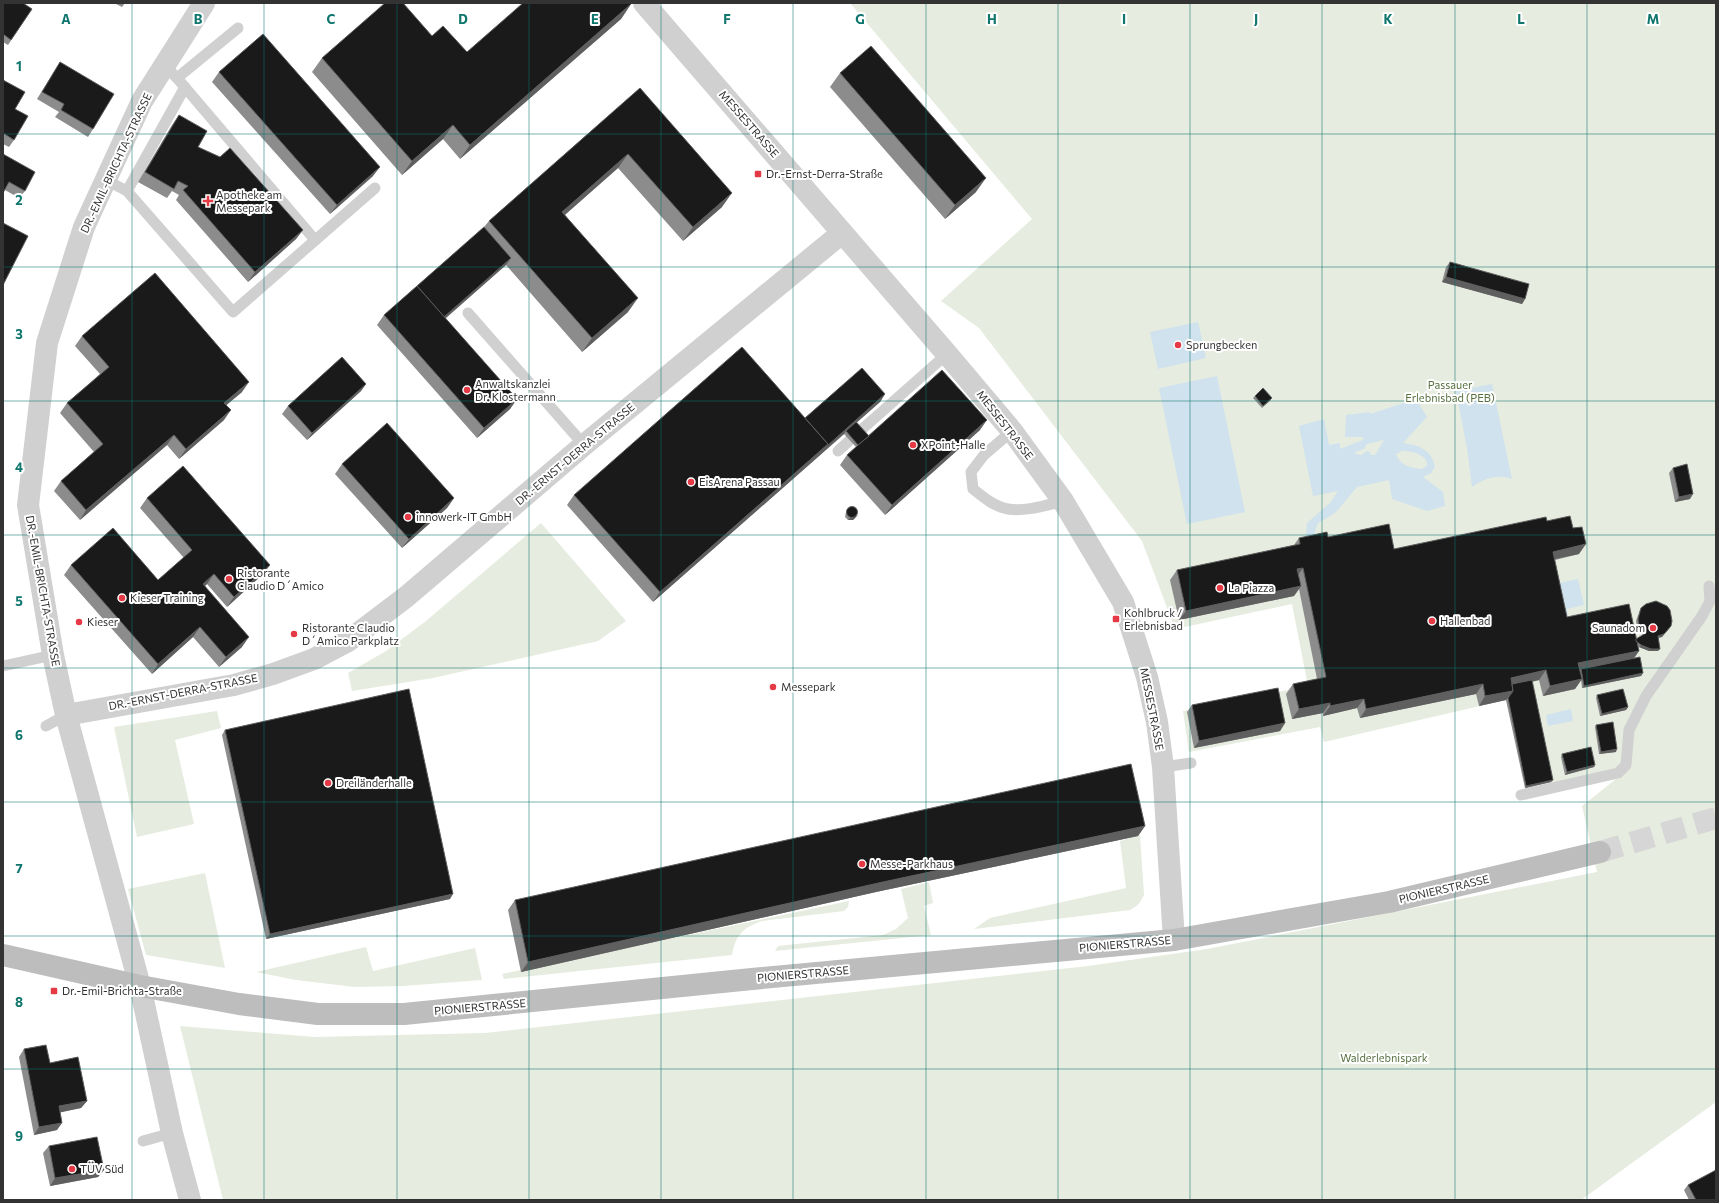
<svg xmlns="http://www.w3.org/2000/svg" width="1719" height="1203" font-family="Commissioner,sans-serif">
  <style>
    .green { fill: #e6ecdf }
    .water { fill: #cfe2ee; fill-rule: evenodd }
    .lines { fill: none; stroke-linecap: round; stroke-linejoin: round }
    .secondary-tunnel { stroke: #d6d6d6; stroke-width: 22; stroke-dasharray: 22 11; stroke-linecap: butt }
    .lane { stroke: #d0d0d0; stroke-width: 11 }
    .street { stroke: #d0d0d0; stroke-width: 22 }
    .secondary { stroke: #bdbdbd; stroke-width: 22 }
    .wall { fill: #8c8c8c }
    .shaded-wall { fill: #5f5f5f }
    .building { fill: #1a1a1a; stroke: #5f5f5f }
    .grid { fill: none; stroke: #0f766e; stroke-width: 1; stroke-opacity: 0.55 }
    .poi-dot { fill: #e63946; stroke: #fff; stroke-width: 1.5 }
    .labels { text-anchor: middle; stroke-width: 4; stroke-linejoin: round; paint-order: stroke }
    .street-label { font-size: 11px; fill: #333; stroke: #fff }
    .poi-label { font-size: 11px; fill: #333; stroke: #fff; text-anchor: start }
    .park-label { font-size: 11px; fill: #56703f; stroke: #fff }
    .grid-label { font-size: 13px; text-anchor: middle; font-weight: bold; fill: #0f766e; stroke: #fff; stroke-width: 4; stroke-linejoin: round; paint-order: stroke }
  </style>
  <rect width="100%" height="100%" fill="#fff"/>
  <g class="green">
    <polygon points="850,3 1716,3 1716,1102 1581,1200 223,1200 180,1026 315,1037 485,1033 1088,966 1207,949 1597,872 1582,806 1616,779 1522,799 1521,795 1525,788 1506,700 1324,742 1320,727 1189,752 1183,711 1308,686 1292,604 1175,629 1142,541 979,328 941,301 1032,219"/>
    <polygon points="541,523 626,621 598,641 433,678 352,691 348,673 386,651 426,621"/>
    <polygon points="217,711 221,728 175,740 194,824 137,837 114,727"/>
    <path d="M 1140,835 L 1144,895 C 1140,903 1138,906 1130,910 L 974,929 L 990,918 L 1126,888 L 1120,841 Z"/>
    <polygon points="205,873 225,968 146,955 128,889"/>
    <polygon points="929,882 933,903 924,906 931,935 775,951 778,946 883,935 896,929 908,918 901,889"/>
    <path d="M 849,901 L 848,907 L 844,911 L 762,921 C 742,928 736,935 732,955 L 504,979 L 502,974 Z"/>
    <polygon points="366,947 373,971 475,948 482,980 403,986 355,987 296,980 256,972"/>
  </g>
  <g class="water">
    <polygon points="1198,322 1206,358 1158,369 1150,332"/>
    <polygon points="1217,376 1245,512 1187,524 1159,388"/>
    <path d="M 1492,384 L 1512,479 C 1497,474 1485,478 1472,487 L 1467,448 L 1456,391 Z"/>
    <path d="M 1416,399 L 1427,417 L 1403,443 C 1419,445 1432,450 1435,467 L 1431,473 L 1423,477 L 1443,492 L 1445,506 L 1427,511 L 1392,499 L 1389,480 L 1357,487 L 1335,513 L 1318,523 L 1311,543 L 1305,545 L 1307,523 L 1331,502 L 1338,491 L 1313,496 L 1299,426 L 1324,419 L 1329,445 L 1340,443 L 1340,449 L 1363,440 L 1363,437 L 1345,437 L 1346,415 L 1370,412 L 1370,414 ZM 1384,440 L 1375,455 L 1371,455 L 1370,452 L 1367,451 L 1361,455 L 1356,454 L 1355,452 L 1364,449 L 1367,444 ZM 1402,451 C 1411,451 1428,454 1427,466 L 1421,469 C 1411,468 1399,465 1396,454 Z"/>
    <polygon points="1578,579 1584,605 1567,609 1568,618 1562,619 1555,584"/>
    <polygon points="1571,709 1573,721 1548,726 1546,715"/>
  </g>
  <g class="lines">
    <polyline class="secondary-tunnel" points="1600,852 1716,818"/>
    <g class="lane">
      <polyline points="165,66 177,78 315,240"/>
      <polyline points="177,78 238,28"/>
      <polyline points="106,180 127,191 233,312 375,188"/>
      <polyline points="127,191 185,87"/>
      <polyline points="468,313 584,445"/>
      <polyline points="860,431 947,354"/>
      <path d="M 1012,431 L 984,455 L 971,472 L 973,489 C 983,497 995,507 1008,509 C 1025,512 1047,505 1063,501"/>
      <polyline points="838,451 850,440"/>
      <polyline points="3,666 53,655"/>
      <polyline points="46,726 66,715"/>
      <polyline points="1163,767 1191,763"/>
      <polyline points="1521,795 1618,773 1626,765 1629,730 1646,696 1702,616 1710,601 1709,586"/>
      <polyline points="143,1141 172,1133"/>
    </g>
    <g class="street">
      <polyline points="644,3 947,354 1012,431 1063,501 1123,602 1147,677 1157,722 1163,767 1174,940"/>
      <polyline points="66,715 234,685 273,674 314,659 348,641 406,597 584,445 842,233"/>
      <polyline points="190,1200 172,1133 140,986 66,715 53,655 28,505 47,343 84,227 142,101 204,3"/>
    </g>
    <polyline class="secondary" points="3,955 140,986 239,1004 318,1014 404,1014 752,979 1174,940 1389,902 1600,852"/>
  </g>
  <g class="wall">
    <polygon points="3,3 32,9 8,45 3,42"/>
    <polygon points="114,3 125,3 122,7"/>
    <polygon points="631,4 621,19 460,159 443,139 402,175 312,72 322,58 432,36 467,52"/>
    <polygon points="60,62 93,129 88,137 55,117 59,112 37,99"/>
    <polygon points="219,72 373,176 330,214 212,82"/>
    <polygon points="840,73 976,192 945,219 830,87"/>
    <polygon points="3,80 15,109 14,140 9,147 3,144"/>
    <polygon points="640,88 722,207 683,241 618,168 565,215 628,312 582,352 506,265 445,318 517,399 510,409 477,438 377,325 384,315 417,286 484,227 489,221"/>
    <polygon points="179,115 198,147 303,230 296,239 248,282 176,200 179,195 172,191 167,198 138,182 172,125"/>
    <polygon points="3,154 25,191 19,198 5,190"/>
    <polygon points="1450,262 1525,299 1522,304 1442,282 1446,267"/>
    <polygon points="82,336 242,392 226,405 224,420 179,459 167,445 80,520 54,491 61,481 94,452 60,413 67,403 100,374 75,346"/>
    <polygon points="366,384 361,391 307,440 282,414 288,406"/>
    <polygon points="885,394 880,402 857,422 869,436 980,430 885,515 840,465 847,455 856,447 844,434 653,602 567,505 574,495 805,418"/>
    <polygon points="1255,396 1271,400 1262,408 1253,398"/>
    <polygon points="342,464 454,498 447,508 402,548 335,474"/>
    <polygon points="1673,468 1690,499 1675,502 1669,473"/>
    <polygon points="147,498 270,565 263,574 227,607 207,584 205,586 242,647 219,667 193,637 152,674 64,575 71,565 158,580 184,558 140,508"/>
    <polygon points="847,510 856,517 853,520 848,520 845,517 846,512"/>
    <polygon points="1547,521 1579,554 1555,560 1567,617 1636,639 1643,635 1637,627 1636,621 1640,610 1641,608 1671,626 1662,637 1658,638 1658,651 1649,651 1639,647 1637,646 1639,651 1634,658 1643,673 1641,676 1582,688 1581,680 1575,689 1543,696 1539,680 1532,682 1553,780 1551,782 1525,788 1506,700 1479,706 1476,694 1360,718 1357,708 1323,716 1323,713 1292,719 1286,694 1293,684 1317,679 1299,589 1294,596 1179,620 1170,580 1177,570 1294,545 1299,538 1328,537 1394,549"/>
    <polygon points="1597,695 1628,707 1626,710 1600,716 1596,698"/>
    <polygon points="1192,705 1285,723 1280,731 1194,748 1187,712"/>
    <polygon points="1596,725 1616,752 1599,754 1595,727"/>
    <polygon points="225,730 450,899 266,939 222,735"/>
    <polygon points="1562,754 1595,765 1594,767 1565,775 1561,757"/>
    <polygon points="1145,826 1138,836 876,892 521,972 508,910 515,900"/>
    <polygon points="24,1049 50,1063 87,1101 81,1108 60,1112 57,1130 34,1135 19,1057"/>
    <polygon points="49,1146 104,1170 98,1177 50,1186 43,1153"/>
    <polygon points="1688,1185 1716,1200 1689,1200 1684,1190"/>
  </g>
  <g class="shaded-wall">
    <polygon points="631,4 621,19 460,159 470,145"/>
    <polygon points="453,125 443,139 402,175 412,161"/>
    <polygon points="628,154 618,168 552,226 562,212"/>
    <polygon points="380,167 373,176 330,214 337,205"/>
    <polygon points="986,178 976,192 945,219 955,205"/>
    <polygon points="732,193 722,207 683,241 693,227"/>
    <polygon points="303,230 296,239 248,282 255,272"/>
    <polygon points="511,258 506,265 437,326 442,318"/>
    <polygon points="1446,277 1525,299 1522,304 1442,282"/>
    <polygon points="638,298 628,312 582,352 592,338"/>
    <polygon points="249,382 242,392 217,413 224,403"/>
    <polygon points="366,384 361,391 307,440 312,433"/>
    <polygon points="885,394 880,402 846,432 846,431 844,434 653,602 660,592"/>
    <polygon points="517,399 510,409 477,438 484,428"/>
    <polygon points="231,410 224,420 179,459 186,449"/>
    <polygon points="987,420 980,430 885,515 892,505"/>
    <polygon points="174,435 167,445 80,520 86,510"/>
    <polygon points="1693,494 1690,499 1675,502 1679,497"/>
    <polygon points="454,498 447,508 402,548 409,539"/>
    <polygon points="858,515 853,520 848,520 850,518"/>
    <polygon points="1586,544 1579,554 1546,561 1553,552"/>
    <polygon points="270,565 263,574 227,607 234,597"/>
    <polygon points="1303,568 1296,578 1297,569"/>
    <polygon points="214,574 207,584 196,594 203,584"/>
    <polygon points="1301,586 1294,596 1179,620 1186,611"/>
    <polygon points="1671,626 1662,637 1656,638 1658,636"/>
    <polygon points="200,627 193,637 152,674 158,664"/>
    <polygon points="249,637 242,647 219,667 226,657"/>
    <polygon points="1641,645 1660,649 1658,651 1649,651 1639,647"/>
    <polygon points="1639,651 1632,661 1581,669 1579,672 1578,663"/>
    <polygon points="1546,670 1539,680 1506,687 1511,678"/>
    <polygon points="1643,673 1641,676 1582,688 1584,686"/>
    <polygon points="1582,679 1575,689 1543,696 1550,686"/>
    <polygon points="1483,684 1476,694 1360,718 1366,709"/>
    <polygon points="1513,691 1506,700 1479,706 1485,696"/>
    <polygon points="1364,699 1357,708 1323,716 1330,706"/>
    <polygon points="1330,703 1323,713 1292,719 1299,709"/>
    <polygon points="1628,707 1626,710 1600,716 1602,714"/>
    <polygon points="1285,723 1280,731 1194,748 1199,741"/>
    <polygon points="1617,749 1616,752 1599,754 1601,752"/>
    <polygon points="1595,765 1594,767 1565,775 1567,772"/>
    <polygon points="1553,780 1551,782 1525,788 1526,786"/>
    <polygon points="1145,826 1138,836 876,892 521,972 528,962 883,882"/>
    <polygon points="453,894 450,899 266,939 270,934"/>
    <polygon points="87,1101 81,1108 53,1114 59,1106"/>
    <polygon points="62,1123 57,1130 34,1135 39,1127"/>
    <polygon points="104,1170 98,1177 50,1186 55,1178"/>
  </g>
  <g class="building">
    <polygon points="3,3 23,3 32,9 11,40 3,34"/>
    <polygon points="385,3 403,3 432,36 443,26 467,52 523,3 629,3 631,4 470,145 453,125 412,161 322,58"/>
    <polygon points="263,34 380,167 337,205 219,72"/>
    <polygon points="871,46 986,178 955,205 840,73"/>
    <polygon points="60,62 114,94 93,129 61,110 64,104 42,92"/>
    <polygon points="3,80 25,92 15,109 28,116 14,140 3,133"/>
    <polygon points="640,88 732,193 693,227 628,154 562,212 638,298 592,338 489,221"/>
    <polygon points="179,115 207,131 198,147 220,157 230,148 303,230 255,272 183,190 188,186 178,181 174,189 145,172"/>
    <polygon points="3,154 35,172 25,191 9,182 3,193"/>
    <polygon points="3,223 28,236 3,285"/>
    <polygon points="484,227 511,258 444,317 417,286"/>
    <polygon points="1450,262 1529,284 1525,299 1446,277"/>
    <polygon points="155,273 249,382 224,403 231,410 186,449 174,435 86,510 61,481 103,444 67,403 109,367 82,336"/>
    <polygon points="417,286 517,399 484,428 384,315"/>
    <polygon points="742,347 828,444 660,592 574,495"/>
    <polygon points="342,357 366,384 312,433 288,406"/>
    <polygon points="862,368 885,394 826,447 828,444 805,418"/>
    <polygon points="942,370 987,420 892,505 847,455"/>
    <polygon points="1263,388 1272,398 1263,406 1255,396"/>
    <polygon points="856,422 869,436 858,445 846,431"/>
    <polygon points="387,423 454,498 409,539 342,464"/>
    <polygon points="1687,464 1693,494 1679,497 1673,468"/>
    <polygon points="183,466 270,565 234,597 214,574 203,584 249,637 226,657 200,627 158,664 71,565 113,528 158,580 192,550 147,498"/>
    <circle cx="852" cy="512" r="5.5"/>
    <polygon points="1570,516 1573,528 1582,527 1586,544 1553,552 1567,617 1629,604 1639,651 1578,663 1582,679 1550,686 1546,670 1511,678 1513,691 1485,696 1483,684 1366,709 1364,699 1330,706 1330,703 1299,709 1293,684 1326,677 1303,568 1297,569 1301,586 1186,611 1177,570 1300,544 1299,538 1327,532 1328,537 1389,524 1394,549 1546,517 1547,521"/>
    <polygon points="1656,601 1667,606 1670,610 1672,621 1671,626 1664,634 1658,636 1660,649 1651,649 1641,645 1636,641 1636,639 1646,633 1639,625 1638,619 1641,608 1646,604"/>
    <polygon points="1640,657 1643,673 1584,686 1581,669"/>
    <polygon points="1532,680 1553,780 1526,786 1508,698 1513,691 1512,684"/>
    <polygon points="1278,688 1285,723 1199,741 1192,705"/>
    <polygon points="409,689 453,894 270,934 225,730"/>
    <polygon points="1623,689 1628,707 1602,714 1597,695"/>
    <polygon points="1613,722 1617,749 1601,752 1596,725"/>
    <polygon points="1591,747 1595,765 1567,772 1562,754"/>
    <polygon points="1131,764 1145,826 883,882 528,962 515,900"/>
    <polygon points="46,1045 50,1063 78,1057 87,1101 59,1106 62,1123 39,1127 24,1049"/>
    <polygon points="97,1137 104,1170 55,1178 49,1146"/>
    <polygon points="1716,1170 1716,1200 1696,1200 1688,1185"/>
  </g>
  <path class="grid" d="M 132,3 L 132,1200M 264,3 L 264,1200M 397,3 L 397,1200M 529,3 L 529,1200M 661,3 L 661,1200M 793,3 L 793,1200M 926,3 L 926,1200M 1058,3 L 1058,1200M 1190,3 L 1190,1200M 1322,3 L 1322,1200M 1455,3 L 1455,1200M 1587,3 L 1587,1200M 3,134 L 1716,134M 3,267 L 1716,267M 3,401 L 1716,401M 3,535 L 1716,535M 3,668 L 1716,668M 3,802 L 1716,802M 3,936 L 1716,936M 3,1069 L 1716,1069"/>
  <g class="poi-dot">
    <rect x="754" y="170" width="8" height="8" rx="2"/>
    <path d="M206 195h4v4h4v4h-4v4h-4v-4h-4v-4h4z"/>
    <circle cx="1178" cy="345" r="4"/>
    <circle cx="467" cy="390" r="4"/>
    <circle cx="913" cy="445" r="4"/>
    <circle cx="691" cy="482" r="4"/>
    <circle cx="408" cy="517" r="4"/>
    <circle cx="229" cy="579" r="4"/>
    <circle cx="1220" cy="588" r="4"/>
    <circle cx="122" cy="598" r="4"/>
    <rect x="1112" y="615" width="8" height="8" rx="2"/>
    <circle cx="1432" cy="621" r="4"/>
    <circle cx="79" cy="622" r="4"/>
    <circle cx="1653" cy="628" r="4"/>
    <circle cx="294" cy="634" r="4"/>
    <circle cx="773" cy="687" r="4"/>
    <circle cx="328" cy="783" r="4"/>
    <circle cx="862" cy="864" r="4"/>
    <rect x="50" y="987" width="8" height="8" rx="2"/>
    <circle cx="72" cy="1169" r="4"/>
  </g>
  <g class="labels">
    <g class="street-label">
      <text transform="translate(749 124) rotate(49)" y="4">MESSESTRASSE</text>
      <text transform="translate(116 163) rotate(-65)" y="4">DR.-EMIL-BRICHTA-STRASSE</text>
      <text transform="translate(1005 425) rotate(52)" y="4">MESSESTRASSE</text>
      <text transform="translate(575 454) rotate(-40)" y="4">DR.-ERNST-DERRA-STRASSE</text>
      <text transform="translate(43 591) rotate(80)" y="4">DR.-EMIL-BRICHTA-STRASSE</text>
      <text transform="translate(183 692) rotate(-11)" y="4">DR.-ERNST-DERRA-STRASSE</text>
      <text transform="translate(1152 709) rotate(79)" y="4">MESSESTRASSE</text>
      <text transform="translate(1444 889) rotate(-13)" y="4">PIONIERSTRASSE</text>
      <text transform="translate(1125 944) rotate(-5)" y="4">PIONIERSTRASSE</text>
      <text transform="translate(803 974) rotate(-5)" y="4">PIONIERSTRASSE</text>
      <text transform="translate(480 1007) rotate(-5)" y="4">PIONIERSTRASSE</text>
    </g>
    <g class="poi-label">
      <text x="766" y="178">Dr.-Ernst-Derra-Straße</text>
      <text x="216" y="199">Apotheke am<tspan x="216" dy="13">Messepark</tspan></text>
      <text x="1186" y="349">Sprungbecken</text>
      <text x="475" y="388">Anwaltskanzlei<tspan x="475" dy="13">Dr. Klostermann</tspan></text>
      <text x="921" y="449">XPoint-Halle</text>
      <text x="699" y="486">EisArena Passau</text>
      <text x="416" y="521">innowerk-IT GmbH</text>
      <text x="237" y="577">Ristorante<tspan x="237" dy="13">Claudio D´Amico</tspan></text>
      <text x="1228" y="592">La Piazza</text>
      <text x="130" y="602">Kieser Training</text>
      <text x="1124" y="617">Kohlbruck /<tspan x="1124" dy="13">Erlebnisbad</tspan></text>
      <text x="1440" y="625">Hallenbad</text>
      <text x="87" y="626">Kieser</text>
      <text x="302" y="632">Ristorante Claudio<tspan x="302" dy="13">D´Amico Parkplatz</tspan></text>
      <text x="1645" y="632" text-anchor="end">Saunadom</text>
      <text x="781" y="691">Messepark</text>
      <text x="336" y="787">Dreiländerhalle</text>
      <text x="870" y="868">Messe-Parkhaus</text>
      <text x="62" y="995">Dr.-Emil-Brichta-Straße</text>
      <text x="80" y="1173">TÜV Süd</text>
    </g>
    <g class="park-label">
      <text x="1450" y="389">Passauer<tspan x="1450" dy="13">Erlebnisbad (PEB)</tspan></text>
      <text x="1384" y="1062">Walderlebnispark</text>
    </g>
  </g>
  <g class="grid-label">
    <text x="66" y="24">A</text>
    <text x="198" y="24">B</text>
    <text x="331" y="24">C</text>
    <text x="463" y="24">D</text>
    <text x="595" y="24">E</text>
    <text x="727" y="24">F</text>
    <text x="860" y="24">G</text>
    <text x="992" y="24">H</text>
    <text x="1124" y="24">I</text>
    <text x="1256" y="24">J</text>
    <text x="1388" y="24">K</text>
    <text x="1521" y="24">L</text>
    <text x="1653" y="24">M</text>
    <text x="19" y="71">1</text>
    <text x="19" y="205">2</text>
    <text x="19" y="339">3</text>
    <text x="19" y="472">4</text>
    <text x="19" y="606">5</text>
    <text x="19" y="740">6</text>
    <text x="19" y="873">7</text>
    <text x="19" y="1007">8</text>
    <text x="19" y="1141">9</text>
  </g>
  <rect width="1719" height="1203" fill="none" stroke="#333333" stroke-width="8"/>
</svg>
